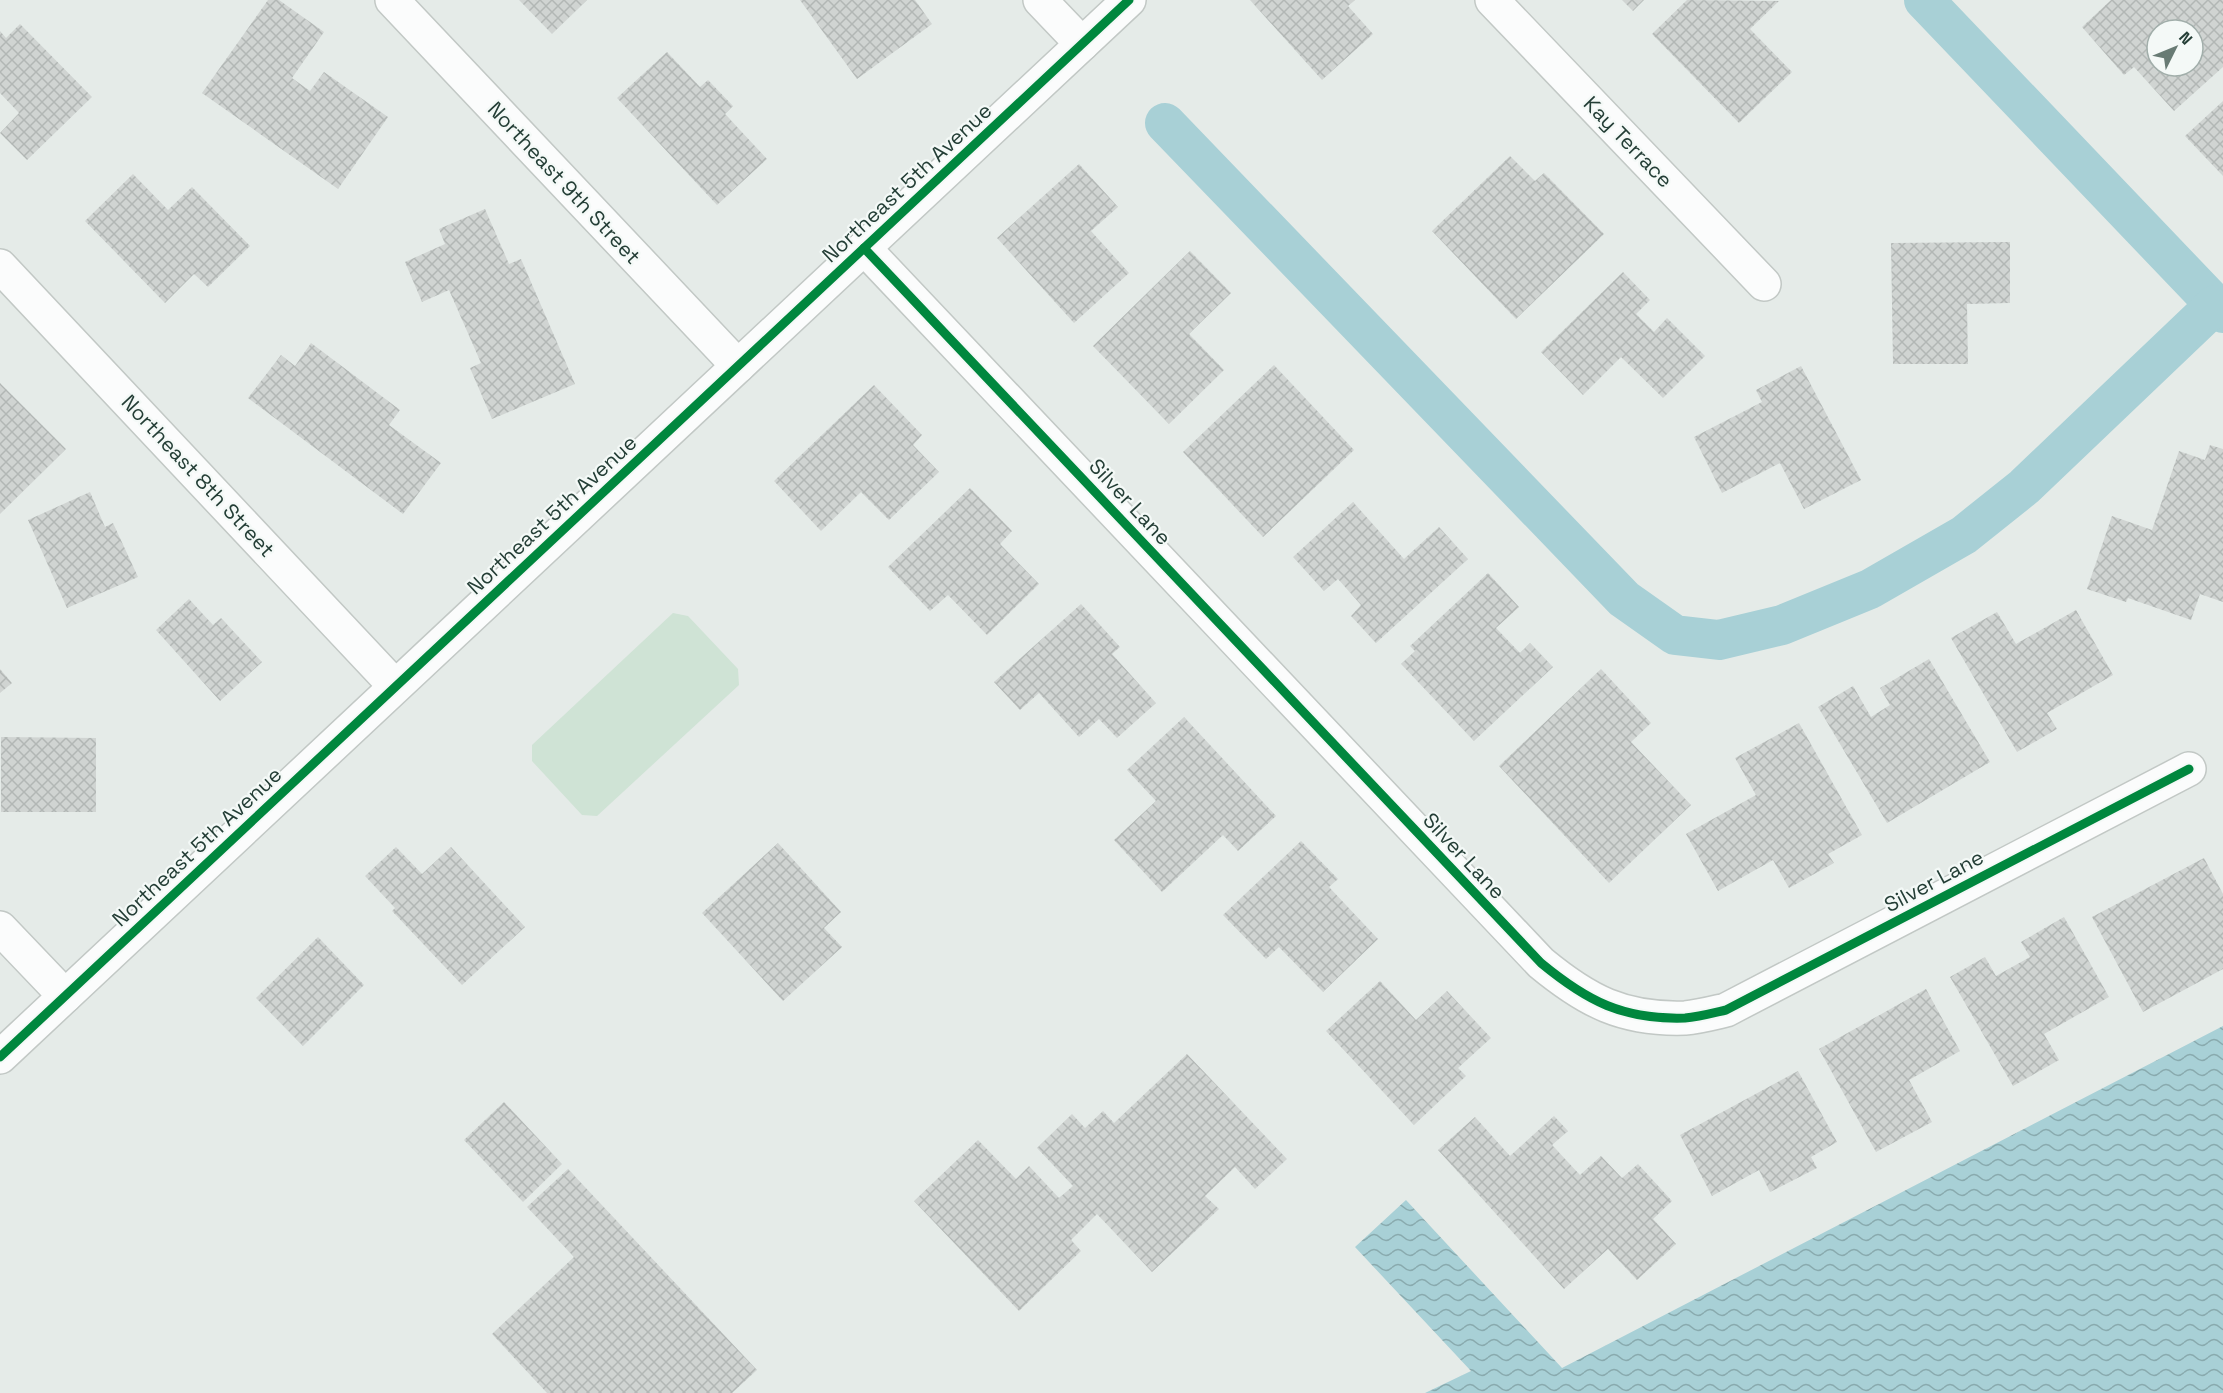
<svg xmlns="http://www.w3.org/2000/svg" width="2223" height="1393" font-family="'Space Grotesk',sans-serif">
  <style>
    .garden { fill: #cfe3d5 }
    .water { fill: url(#water-waves) }
    .lines { fill: none; stroke-linecap: round; stroke-linejoin: round }
    .canal { stroke: #a8d0d6; stroke-width: 40 }
    .building { fill: url(#building-cross-hatch); fill-rule: evenodd }
    .minor-casing { stroke: #c2c8c5; stroke-width: 36 }
    .minor { stroke: #fbfcfc; stroke-width: 33 }
    .cycleway-casing { stroke: #f4f9f7; stroke-width: 13 }
    .cycleway { stroke: #00873e; stroke-width: 9 }
    .labels { text-anchor: middle; stroke-width: 4.5; stroke-linejoin: round; paint-order: stroke }
    .street-label { font-size: 21px; fill: #243e36; stroke: #f4f9f7 }
  </style>
  <defs>
    <pattern id="water-waves" width="16" height="10" patternUnits="userSpaceOnUse" patternTransform="scale(1.5)"><rect width="16" height="10" fill="#a8d0d6"/><path d="M0 5q4-4 8 0t8 0" fill="none" stroke="#89aaae"/></pattern>
    <pattern id="building-cross-hatch" width="8" height="8" patternUnits="userSpaceOnUse" patternTransform="scale(1.5)"><rect width="8" height="8" fill="#d0d4d2"/><path d="M0 0l8 8M0 8l8-8" fill="none" stroke="#b2b7b5"/></pattern>
  </defs>
  <rect width="100%" height="100%" fill="#e5ebe8"/>
  <polygon class="garden" points="673,613 688,616 738,669 739,685 597,816 582,815 532,761 532,745"/>
  <polygon class="water" points="2223,1026 2223,1393 1425,1393 1471,1371 1355,1247 1406,1200 1562,1368"/>
  <g class="lines">
    <g class="canal">
      <polyline points="1924,0 2223,313"/>
      <polyline points="1165,123 1624,599 1675,635 1719,640 1782,625 1870,589 1964,535 2024,487 2215,305"/>
    </g>
  </g>
  <g class="building">
    <polygon points="268,0 279,0 324,32 292,78 310,91 324,72 388,117 338,189 202,93"/>
    <polygon points="519,0 587,0 552,34"/>
    <polygon points="800,0 915,0 932,24 857,79"/>
    <polygon points="1250,0 1355,0 1348,6 1373,34 1322,80"/>
    <polygon points="1622,0 1644,0 1633,11"/>
    <polygon points="1687,0 1779,1 1750,29 1792,72 1739,123 1652,34"/>
    <path d="M 2111,0 L 2223,0 L 2223,67 L 2174,111 L 2134,67 L 2124,75 L 2082,27 ZM 2157,30 L 2193,30 L 2193,66 L 2157,66 Z"/>
    <polygon points="20,24 92,97 27,160 0,133 19,113 0,93 0,31 6,38"/>
    <polygon points="667,52 700,87 708,80 733,106 725,114 767,159 717,205 617,98"/>
    <polygon points="2223,101 2223,176 2185,136"/>
    <polygon points="1510,156 1535,181 1544,173 1604,234 1516,319 1432,231"/>
    <polygon points="1079,164 1118,207 1091,231 1129,273 1074,323 997,238"/>
    <polygon points="133,174 168,210 192,187 250,246 208,287 194,274 165,303 85,221"/>
    <polygon points="485,209 509,264 521,259 575,384 492,419 470,368 481,363 449,290 422,302 405,262 445,244 439,229"/>
    <polygon points="2010,242 2010,303 1967,304 1968,364 1893,364 1891,243"/>
    <polygon points="1190,251 1231,293 1189,334 1224,370 1169,424 1093,346"/>
    <polygon points="1623,272 1650,300 1636,314 1654,332 1667,318 1705,356 1663,398 1621,357 1583,395 1541,352"/>
    <polygon points="311,343 400,410 389,425 441,463 403,514 248,398 281,355 295,366"/>
    <polygon points="1274,365 1354,450 1263,537 1183,452"/>
    <polygon points="1801,366 1861,480 1804,509 1780,463 1722,493 1694,437 1762,402 1756,390"/>
    <polygon points="0,383 66,449 0,514"/>
    <polygon points="874,385 922,435 913,445 939,472 889,520 861,492 821,531 774,481"/>
    <polygon points="2210,445 2223,449 2223,602 2200,594 2191,620 2128,598 2126,602 2087,589 2112,516 2152,530 2179,451 2205,460"/>
    <polygon points="970,488 1012,531 1000,544 1039,584 987,635 948,595 930,611 888,567"/>
    <polygon points="90,492 105,527 113,523 138,577 67,608 28,520"/>
    <polygon points="1353,502 1404,559 1439,527 1468,559 1376,643 1351,616 1361,605 1338,579 1324,591 1293,557"/>
    <polygon points="1488,573 1519,607 1496,628 1520,653 1530,643 1553,667 1474,741 1401,664 1415,651 1410,646"/>
    <polygon points="189,599 213,625 221,618 262,662 220,701 156,630"/>
    <polygon points="1081,604 1120,647 1112,654 1156,703 1117,738 1099,719 1079,737 1039,693 1020,710 994,682"/>
    <polygon points="2076,610 2113,675 2047,713 2057,729 2017,752 1951,638 1997,612 2016,644"/>
    <polygon points="1929,659 1990,762 1887,823 1818,707 1853,686 1871,717 1890,705 1880,688"/>
    <polygon points="0,669 12,683 0,693"/>
    <polygon points="1601,669 1651,723 1631,742 1691,805 1609,883 1499,766"/>
    <polygon points="1184,717 1276,816 1238,851 1223,835 1162,892 1114,840 1156,801 1127,770"/>
    <polygon points="1799,723 1862,835 1828,854 1834,863 1789,888 1773,860 1718,891 1686,834 1756,795 1735,758"/>
    <polygon points="1,737 96,738 96,812 1,812"/>
    <polygon points="1301,841 1338,879 1329,887 1378,939 1323,992 1279,947 1266,959 1223,915"/>
    <polygon points="778,843 841,912 824,928 842,947 783,1001 702,913"/>
    <polygon points="396,847 422,874 451,847 525,927 462,985 392,911 395,908 365,876"/>
    <polygon points="2204,858 2223,894 2223,969 2143,1012 2092,917"/>
    <polygon points="2064,917 2109,997 2044,1034 2059,1060 2013,1086 1950,977 1985,957 1996,976 2030,957 2021,942"/>
    <polygon points="318,937 364,985 303,1046 256,998"/>
    <polygon points="1380,981 1416,1020 1447,991 1491,1038 1458,1068 1466,1076 1414,1125 1326,1031"/>
    <polygon points="1926,989 1960,1051 1909,1080 1932,1122 1876,1152 1819,1049"/>
    <polygon points="1187,1054 1287,1159 1255,1189 1235,1167 1205,1196 1219,1209 1152,1272 1097,1214 1071,1240 1081,1251 1019,1311 914,1201 978,1140 1016,1179 1029,1166 1059,1198 1073,1186 1037,1148 1072,1114 1085,1128 1103,1111 1114,1123"/>
    <polygon points="1798,1071 1837,1142 1811,1157 1817,1168 1770,1192 1759,1170 1712,1196 1680,1135"/>
    <polygon points="504,1102 562,1164 523,1202 464,1140"/>
    <polygon points="1554,1116 1568,1131 1552,1145 1580,1175 1601,1156 1622,1178 1638,1164 1672,1201 1653,1219 1676,1244 1637,1280 1608,1249 1564,1289 1438,1150 1475,1117 1510,1156"/>
    <polygon points="568,1169 757,1370 732,1393 547,1393 492,1334 574,1257 527,1207"/>
  </g>
  <g class="lines">
    <defs>
      <g id="minor">
        <polyline points="392,0 738,366"/>
        <polyline points="1040,0 1082,44"/>
        <polyline points="1492,0 1764,284"/>
        <path d="M 864,248 L 1541,963 C 1587,1001 1623,1020 1685,1018 C 1698,1017 1713,1013 1726,1010 L 2189,769"/>
        <polyline points="0,266 395,686"/>
        <polyline points="0,928 65,996"/>
        <polyline points="0,1057 1129,0"/>
      </g>
    </defs>
    <use href="#minor" class="minor-casing"/>
    <use href="#minor" class="minor"/>
    <defs>
      <g id="cycleway">
        <path d="M 864,248 L 1541,963 C 1587,1001 1623,1020 1685,1018 C 1698,1017 1713,1013 1726,1010 L 2189,769"/>
        <polyline points="0,1057 1129,0"/>
      </g>
    </defs>
    <use href="#cycleway" class="cycleway-casing"/>
    <use href="#cycleway" class="cycleway"/>
  </g>
  <g class="labels">
    <g class="street-label">
      <text transform="translate(1628 142) rotate(46)" y="7">Kay Terrace</text>
      <text transform="translate(564 183) rotate(47)" y="7">Northeast 9th Street</text>
      <text transform="translate(907 183) rotate(-43)" y="7">Northeast 5th Avenue</text>
      <text transform="translate(198 476) rotate(47)" y="7">Northeast 8th Street</text>
      <text transform="translate(1130 502) rotate(47)" y="7">Silver Lane</text>
      <text transform="translate(552 515) rotate(-43)" y="7">Northeast 5th Avenue</text>
      <text transform="translate(197 847) rotate(-43)" y="7">Northeast 5th Avenue</text>
      <text transform="translate(1464 856) rotate(47)" y="7">Silver Lane</text>
      <text transform="translate(1934 881) rotate(-28)" y="7">Silver Lane</text>
    </g>
  </g>
  <g transform="translate(2175 48) rotate(47)"><circle r="28" fill="#f4f9f7" stroke="#a1aeaa" stroke-width="1.5"/>
  <path d="M0-4.5L10 22L0 15L-10 22Z" fill="#687b74"/>
  <text y="-9" font-size="16" font-weight="bold" text-anchor="middle" fill="#243e36">N</text>
  </g>
</svg>
